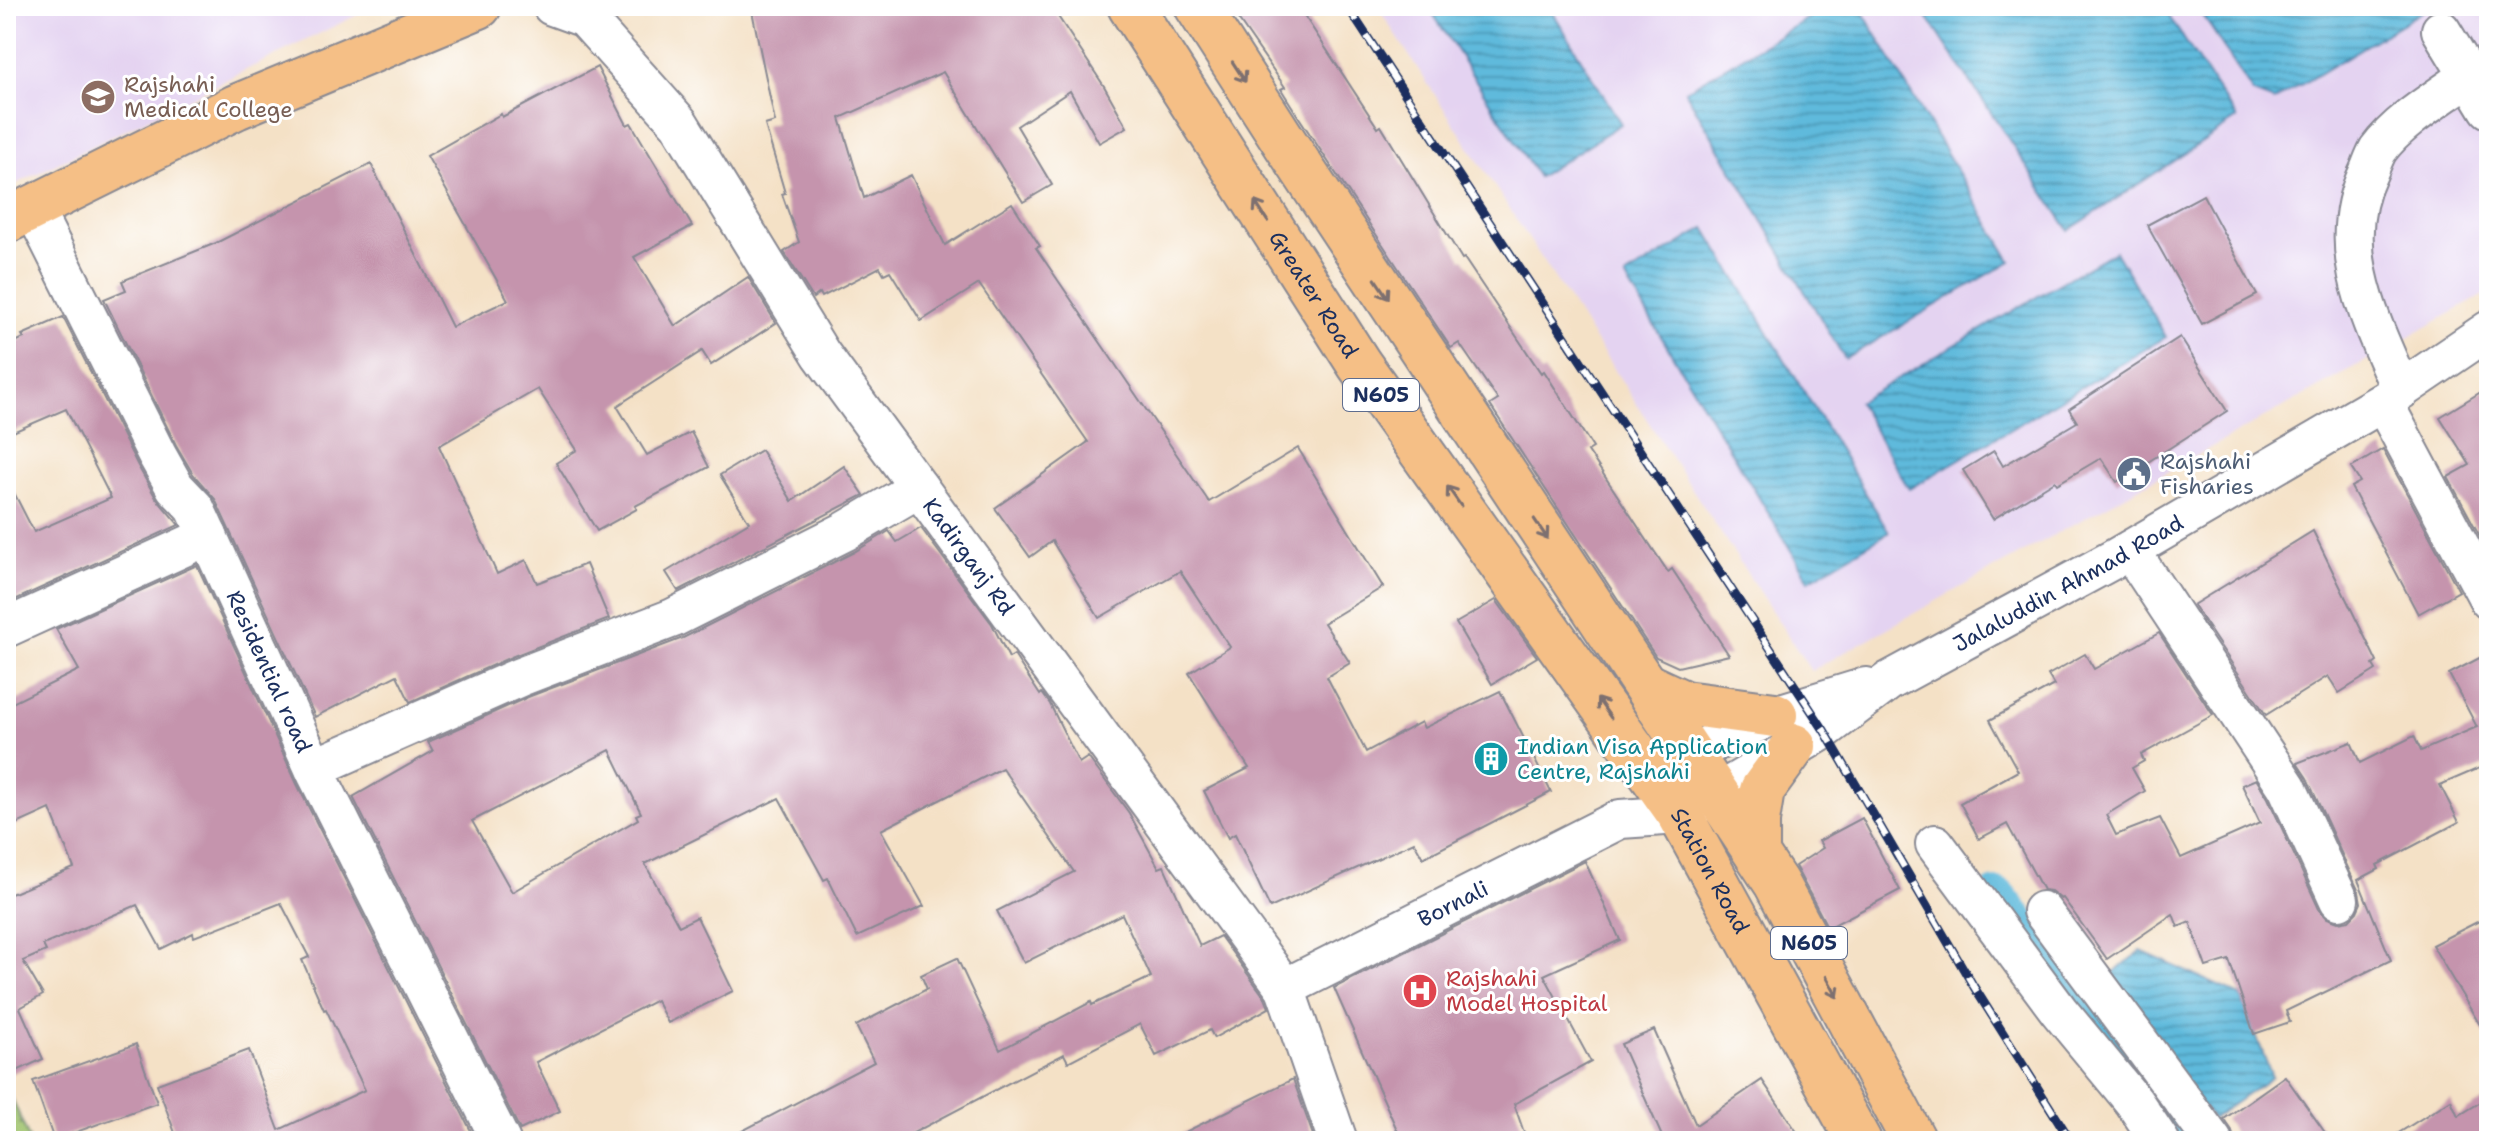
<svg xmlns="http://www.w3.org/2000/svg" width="2495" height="1147" font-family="'Shantell Sans',sans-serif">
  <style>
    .built { fill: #e4d3f1 }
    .grass { fill: url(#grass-dots); stroke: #5d7865; stroke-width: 2 }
    .water { fill: url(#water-rules); stroke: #3c749d; stroke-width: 2 }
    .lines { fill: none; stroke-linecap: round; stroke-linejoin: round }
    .canal { stroke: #5ebadc; stroke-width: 42 }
    .building { fill: #c594ad; fill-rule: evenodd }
    .minor-casing { stroke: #888892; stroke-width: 42 }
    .major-casing { stroke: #888892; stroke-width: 48 }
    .highway-casing { stroke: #888892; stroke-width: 48 }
    .minor { stroke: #fff; stroke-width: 38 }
    .major { stroke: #f5bf86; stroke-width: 44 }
    .highway { stroke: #f5bf86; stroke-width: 44 }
    .rail-casing { stroke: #1b2f5e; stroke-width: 9 }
    .rail { stroke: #fff; stroke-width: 6; stroke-dasharray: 18; stroke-linecap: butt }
    .oneway { stroke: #7d7070 }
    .labels { text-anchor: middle; stroke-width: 6; stroke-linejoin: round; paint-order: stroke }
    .shield { fill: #fff; stroke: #5f6d8e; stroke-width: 2 }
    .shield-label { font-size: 20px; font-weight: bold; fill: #1b2f5e }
    .education-label { font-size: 22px; fill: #785e54; stroke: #fff; text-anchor: start }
    .street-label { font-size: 22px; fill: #1b2f5e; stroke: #fff }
    .service-label { font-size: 22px; fill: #4e5e75; stroke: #fff; text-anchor: start }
    .culture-label { font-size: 22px; fill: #0d838f; stroke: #fff; text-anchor: start }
    .health-label { font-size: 22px; fill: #be3a42; stroke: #fff; text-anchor: start }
  </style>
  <defs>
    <pattern id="grass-dots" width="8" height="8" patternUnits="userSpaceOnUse" patternTransform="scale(2)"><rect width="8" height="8" fill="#9fc26c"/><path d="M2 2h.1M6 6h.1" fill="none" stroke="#819e5c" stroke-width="1.8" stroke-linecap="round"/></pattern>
    <pattern id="water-rules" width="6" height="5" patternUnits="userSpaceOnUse" patternTransform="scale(2)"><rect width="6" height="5" fill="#5ebadc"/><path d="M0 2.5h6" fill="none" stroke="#4d98b6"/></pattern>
  </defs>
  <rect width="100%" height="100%" fill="#fff"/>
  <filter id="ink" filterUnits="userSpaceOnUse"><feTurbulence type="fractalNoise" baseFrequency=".0125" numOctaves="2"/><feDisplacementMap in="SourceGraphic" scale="16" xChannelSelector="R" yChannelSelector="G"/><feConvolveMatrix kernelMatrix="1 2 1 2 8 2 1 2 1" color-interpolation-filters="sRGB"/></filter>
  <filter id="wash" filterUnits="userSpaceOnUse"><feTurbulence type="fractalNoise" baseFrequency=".006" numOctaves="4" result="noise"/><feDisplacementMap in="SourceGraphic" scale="32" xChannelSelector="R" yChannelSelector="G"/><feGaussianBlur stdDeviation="1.8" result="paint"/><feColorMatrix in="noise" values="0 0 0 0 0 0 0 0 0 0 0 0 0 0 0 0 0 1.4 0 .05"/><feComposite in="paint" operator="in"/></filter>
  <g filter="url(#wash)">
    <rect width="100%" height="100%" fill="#f4e1c6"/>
    <g class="built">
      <polygon points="6,6 375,6 6,189"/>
      <polygon points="1377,6 2489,6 2489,292 1811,671"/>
    </g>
    <polygon class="grass" points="11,1096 30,1141 6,1141 6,1098"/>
    <g class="water">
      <polygon points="1428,6 1549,6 1621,124 1538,177"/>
      <polygon points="1829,6 1859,6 2011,261 1845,359 1685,91"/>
      <polygon points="1920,6 2162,6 2237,119 2069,230"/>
      <polygon points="2197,6 2431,6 2274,101 2253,93"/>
      <polygon points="1705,228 1889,532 1809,580 1625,277"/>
      <polygon points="2115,251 2166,337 1909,489 1858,402"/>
      <polygon points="2141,951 2241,996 2272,1077 2212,1119 2105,980"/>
    </g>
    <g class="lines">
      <polyline class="canal" points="1997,899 2148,1086 2187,1141"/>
    </g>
    <g id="blocks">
      <g class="building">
        <polygon points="751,6 1051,6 1104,86 1127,127 1099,143 1070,91 1017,126 1052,185 1023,202 943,72 840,118 864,198 911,175 945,245 1012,203 1040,246 1036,248 1209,502 1298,448 1383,587 1324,623 1350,663 1327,677 1366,752 1421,722 1424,728 1500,691 1551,792 1423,858 1414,842 1270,908 1235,834 1228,838 1204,791 1249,768 1189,673 1230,647 1180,571 1099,618 1052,541 1030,557 995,508 1088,442 979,284 921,321 890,271 884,274 880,267 822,297 820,293 813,298 784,252 799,242 782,194 785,193 765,125 775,122"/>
        <polygon points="1229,6 1298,6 1378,128 1381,126 1462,259 1464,258 1541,373 1544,371 1593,448 1588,451 1668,572 1672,569 1729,655 1678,667 1656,657 1490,405 1498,400 1459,343 1451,348 1298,116 1281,89 1285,87"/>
        <polygon points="597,67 627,125 631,123 692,226 634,257 675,326 748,277 776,323 711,365 702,351 617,406 647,455 691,432 709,467 635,506 637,509 597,531 556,463 577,450 538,389 439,446 497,574 526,560 537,583 586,564 609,619 511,657 410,702 397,675 315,717 215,499 193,474 176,445 104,299 126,290 122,281 216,243 371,164 452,327 508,300 427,156 501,114 502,117"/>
        <polygon points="2203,195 2257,295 2202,324 2147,225"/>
        <polygon points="63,317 138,466 156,498 179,525 6,604 6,477 34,532 111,498 66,409 6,435 6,346 24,338 22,335"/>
        <polygon points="2180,337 2227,411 2117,482 2101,458 2057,484 2055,481 1993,519 1963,470 1994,451 2003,466 2077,422 2069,409"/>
        <polygon points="2489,387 2489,553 2448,477 2470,465 2440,417"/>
        <polygon points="2383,449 2459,591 2418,614 2351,487 2360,482 2351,468"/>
        <polygon points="761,450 792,501 844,466 864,495 678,591 666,572 749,522 720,475"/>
        <path d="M 921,528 L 992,624 L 1009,658 L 1014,655 L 1040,695 L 1042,693 L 1050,704 L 1079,763 L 1088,757 L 1129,813 L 1159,868 L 1164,866 L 1200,946 L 1220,936 L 1265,998 L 1269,1008 L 1214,1038 L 1210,1030 L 1156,1056 L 1140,1024 L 1068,1062 L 1064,1054 L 898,1141 L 723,1141 L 874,1062 L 856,1026 L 927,989 L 921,975 L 957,958 L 1000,1050 L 1091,1002 L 1092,1005 L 1151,977 L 1122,914 L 1024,963 L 997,911 L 1074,872 L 1002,768 L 881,830 L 924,906 L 857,937 L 828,878 L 824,880 L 779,798 L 645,864 L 679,926 L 697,917 L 733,991 L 668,1023 L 656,1000 L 536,1062 L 560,1111 L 520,1130 L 353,797 L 433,751 L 428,742 L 528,697 L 683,638 L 854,552 L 889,531 L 897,542 ZM 610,750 L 641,813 L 636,815 L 638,819 L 512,892 L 472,821 Z"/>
        <polygon points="2313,531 2377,662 2373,665 2376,670 2339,693 2328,676 2266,715 2193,605"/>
        <polygon points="197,565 297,784 476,1141 178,1141 157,1084 249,1050 279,1130 365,1090 326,1009 324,1010 302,960 309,957 281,903 194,937 193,933 161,949 137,905 43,945 46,951 23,961 43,995 20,1008 43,1059 6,1076 6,896 74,868 50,809 6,829 6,706 79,670 56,629"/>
        <polygon points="1496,600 1537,657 1492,684 1456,623"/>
        <polygon points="2159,633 2213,715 2141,755 2144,761 2132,768 2145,791 2106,815 2116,835 2160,818 2181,858 2260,823 2242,785 2256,779 2268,798 2319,909 2327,918 2338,922 2349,920 2357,912 2361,903 2359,892 2307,778 2297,763 2351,742 2360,763 2414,736 2421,751 2477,727 2449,674 2489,653 2489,764 2440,785 2459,822 2377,865 2379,869 2358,880 2391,960 2286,1011 2290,1022 2254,1034 2229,960 2206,967 2190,922 2178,927 2173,914 2107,959 2063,898 2061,899 2051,891 2043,890 2007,824 1979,839 1960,803 2018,771 1990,720 2054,685 2048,675 2085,654 2094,669"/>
        <polygon points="1862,818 1900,890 1828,928 1795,866 1823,848 1819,841"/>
        <polygon points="1585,861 1620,940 1544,975 1591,1062 1514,1104 1527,1141 1402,1141 1334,988"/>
        <polygon points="2489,916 2489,1040 2432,945"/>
        <polygon points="1654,1030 1696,1125 1762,1080 1803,1141 1664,1141 1621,1044"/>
        <polygon points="136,1044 157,1103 54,1140 33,1081"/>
        <polygon points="2285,1076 2331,1141 2235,1141 2231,1129 2224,1119"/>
        <polygon points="1293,1079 1315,1141 1167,1141"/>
        <polygon points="2489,1097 2489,1141 2386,1141 2451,1100 2458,1116"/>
      </g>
    </g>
  </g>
  <g filter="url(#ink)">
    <use href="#blocks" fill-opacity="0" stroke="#888892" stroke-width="2"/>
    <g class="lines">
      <defs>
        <g id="minor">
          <path id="s1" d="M 552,6 L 585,18 L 679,123 L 821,354 L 1285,988 L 1338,1141"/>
          <polyline points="2441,30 2489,109"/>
          <path id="s2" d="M 32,206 L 157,455 L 175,487 L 195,508 L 317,775 L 501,1141"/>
          <path d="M 2401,390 C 2371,321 2332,247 2368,173 C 2371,166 2374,157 2378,150 C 2399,121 2440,97 2469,76"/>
          <polyline points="2383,402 2489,600"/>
          <polyline points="2130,550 2287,787 2339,900"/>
          <polyline points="6,628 208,536"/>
          <polyline points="1663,765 1775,715 1866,687"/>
          <polyline points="314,768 520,677 673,618 844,532 919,488"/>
          <polyline points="1935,844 2059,1011 2134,1102 2160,1141"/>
          <polyline points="2042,911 2213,1141"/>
          <path id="s3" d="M 1285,988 L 1620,819 L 1680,815 L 1824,730 L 1889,681 L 2114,559 L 2383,402 L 2489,330"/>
        </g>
        <polyline id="major" points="6,221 236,107 479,6"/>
        <g id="highway">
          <path id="s4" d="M 1130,6 L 1359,364 L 1680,815 L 1859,1141"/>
          <polyline points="1197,6 1287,146 1776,883 1914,1141"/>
          <polyline points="1645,685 1684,703 1775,715"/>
          <polyline points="1757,854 1757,821 1762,790 1794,746"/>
        </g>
      </defs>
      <use href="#minor" class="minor-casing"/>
      <use href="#major" class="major-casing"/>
      <use href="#highway" class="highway-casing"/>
      <use href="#minor" class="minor"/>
      <use href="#major" class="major"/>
      <use href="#highway" class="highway"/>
      <defs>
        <polyline id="rail" points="1347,6 1824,730 1974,987 2071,1141"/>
      </defs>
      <use href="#rail" class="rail-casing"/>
      <use href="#rail" class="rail"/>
    </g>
    <defs><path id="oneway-shaft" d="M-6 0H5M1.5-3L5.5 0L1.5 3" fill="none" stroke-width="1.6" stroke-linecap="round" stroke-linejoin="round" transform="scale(2)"/></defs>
    <g class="oneway">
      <use href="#oneway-shaft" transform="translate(1239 72) rotate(57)"/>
      <use href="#oneway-shaft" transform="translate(1261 211) rotate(-123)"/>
      <use href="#oneway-shaft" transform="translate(1382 289) rotate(56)"/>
      <use href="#oneway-shaft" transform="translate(1454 496) rotate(-125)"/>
      <use href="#oneway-shaft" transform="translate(1541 529) rotate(56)"/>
      <use href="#oneway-shaft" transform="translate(1604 708) rotate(-125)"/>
      <use href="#oneway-shaft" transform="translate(1832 987) rotate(62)"/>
    </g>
  </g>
  <defs>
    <symbol id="university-disc" viewBox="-11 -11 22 22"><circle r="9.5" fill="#8d6e63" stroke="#fff"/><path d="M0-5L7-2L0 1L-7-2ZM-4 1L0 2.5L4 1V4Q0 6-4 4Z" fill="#fff"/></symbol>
    <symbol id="civic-disc" viewBox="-11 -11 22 22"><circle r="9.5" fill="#5c6f8a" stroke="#fff"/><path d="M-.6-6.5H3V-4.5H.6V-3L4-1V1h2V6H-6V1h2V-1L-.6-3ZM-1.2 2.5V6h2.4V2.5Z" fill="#fff"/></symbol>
    <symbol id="building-disc" viewBox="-11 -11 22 22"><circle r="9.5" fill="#0f9aa8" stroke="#fff"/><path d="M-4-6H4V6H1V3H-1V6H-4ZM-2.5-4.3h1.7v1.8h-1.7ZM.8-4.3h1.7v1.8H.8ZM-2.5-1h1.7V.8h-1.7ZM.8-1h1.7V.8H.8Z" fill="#fff"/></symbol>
    <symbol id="hospital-disc" viewBox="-11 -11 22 22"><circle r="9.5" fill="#e0444e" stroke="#fff"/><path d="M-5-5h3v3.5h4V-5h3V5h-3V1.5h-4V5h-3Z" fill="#fff"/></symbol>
  </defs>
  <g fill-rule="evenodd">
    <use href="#university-disc" x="78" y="77" width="40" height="40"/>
    <use href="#civic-disc" x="2114" y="454" width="40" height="40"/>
    <use href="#building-disc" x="1471" y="739" width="40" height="40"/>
    <use href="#hospital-disc" x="1400" y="971" width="40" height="40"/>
  </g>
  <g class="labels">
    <g class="shield">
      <rect x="1343" y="379" width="76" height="32" rx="6"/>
      <rect x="1771" y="927" width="76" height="32" rx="6"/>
    </g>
    <g class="shield-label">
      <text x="1381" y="402">N605</text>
      <text x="1809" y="950">N605</text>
    </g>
    <g class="education-label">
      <text x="124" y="92">Rajshahi<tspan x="124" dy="25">Medical College</tspan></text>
    </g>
    <g class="street-label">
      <text dy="8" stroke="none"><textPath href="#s4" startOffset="342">Greater Road</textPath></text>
      <text dy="8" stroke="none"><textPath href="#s1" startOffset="698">Kadirganj Rd</textPath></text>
      <text dy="8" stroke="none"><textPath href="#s3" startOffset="888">Jalaluddin Ahmad Road</textPath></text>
      <text dy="8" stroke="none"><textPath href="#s2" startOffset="524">Residential road</textPath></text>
      <text dy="8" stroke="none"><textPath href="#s4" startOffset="1042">Station Road</textPath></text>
      <text dy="8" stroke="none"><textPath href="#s3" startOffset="188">Bornali</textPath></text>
    </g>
    <g class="service-label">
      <text x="2160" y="469">Rajshahi<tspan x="2160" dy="25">Fisharies</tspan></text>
    </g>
    <g class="culture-label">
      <text x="1517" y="754">Indian Visa Application<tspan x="1517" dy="25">Centre, Rajshahi</tspan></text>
    </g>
    <g class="health-label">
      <text x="1446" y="986">Rajshahi<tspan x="1446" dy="25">Model Hospital</tspan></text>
    </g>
  </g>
  <rect width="2495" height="1147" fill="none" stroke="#fff" stroke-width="32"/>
</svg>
